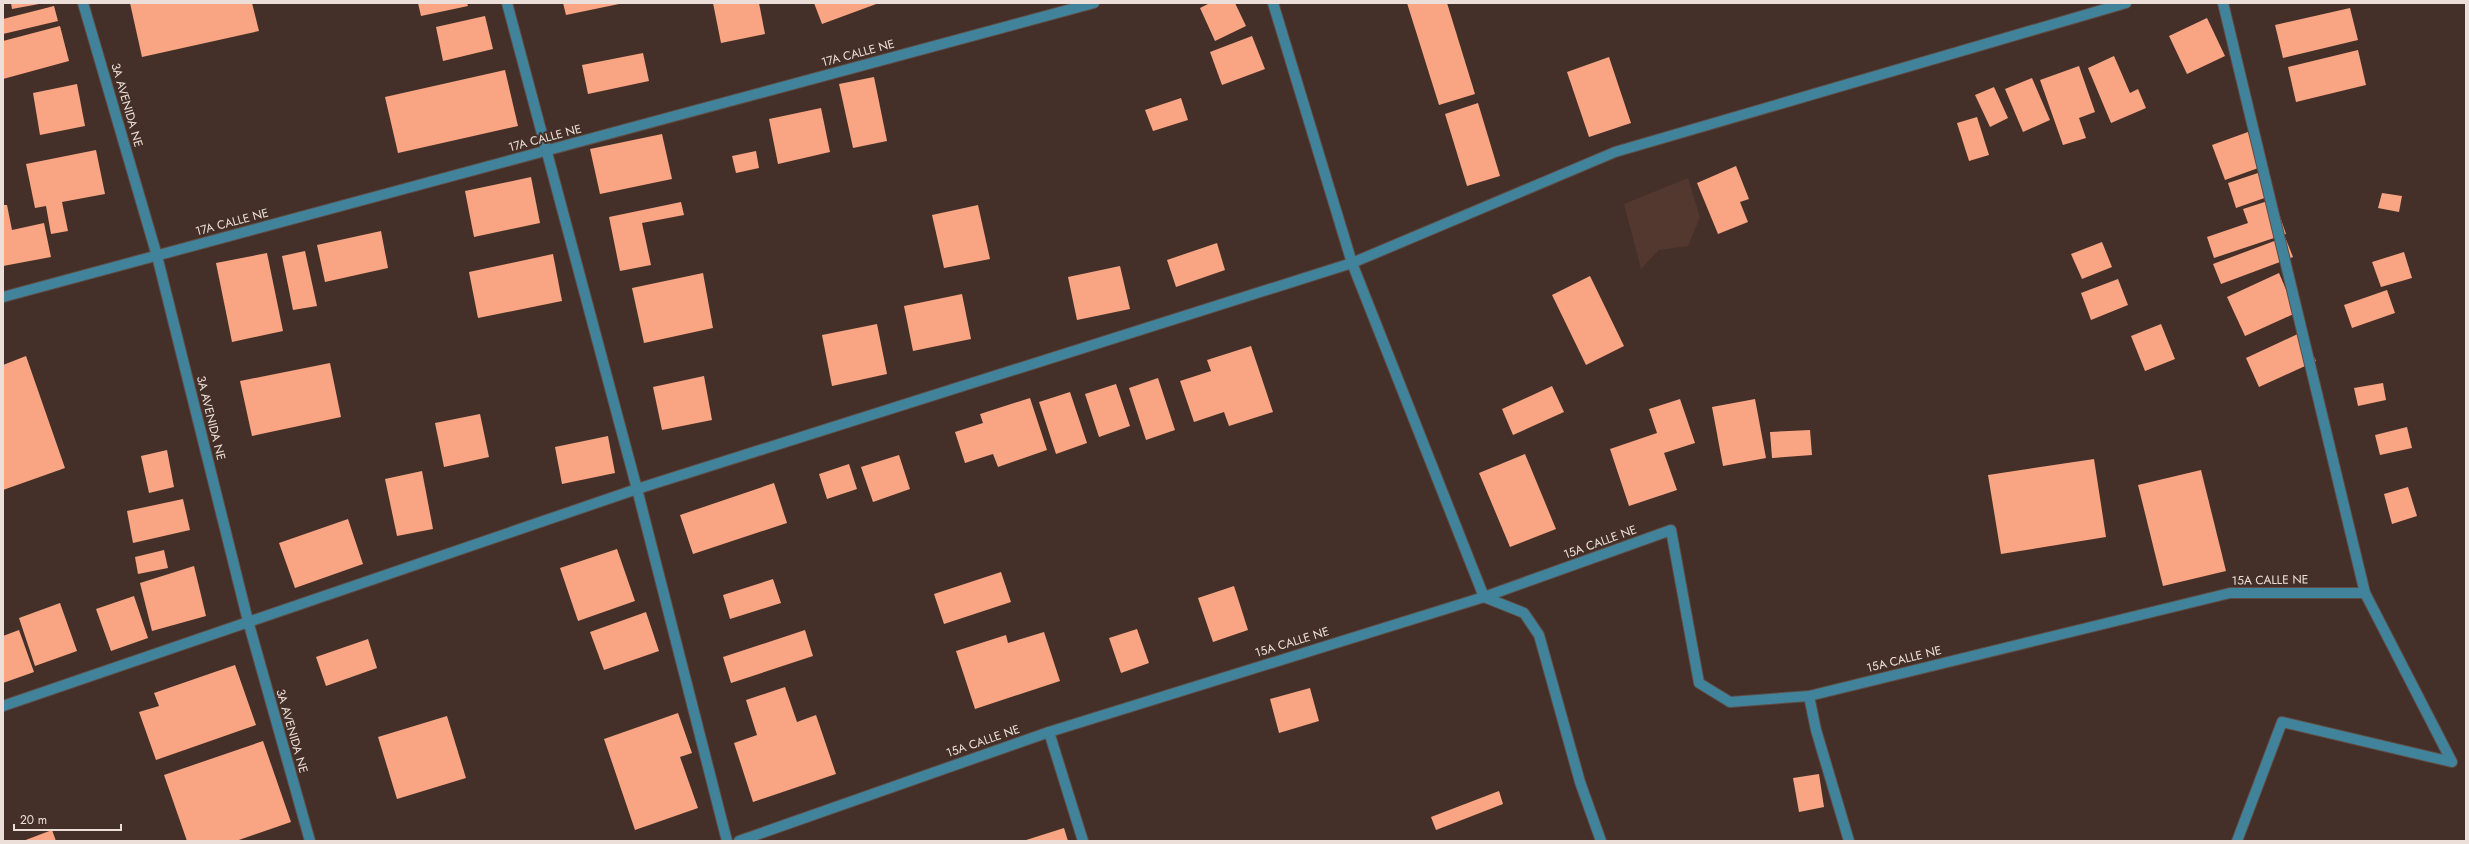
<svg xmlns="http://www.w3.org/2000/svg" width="2469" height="844" font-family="Jost,sans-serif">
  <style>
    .built { fill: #52382e }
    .building { fill: #f9a583 }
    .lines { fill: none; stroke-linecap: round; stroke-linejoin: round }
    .minor-casing { stroke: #5f4c44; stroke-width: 12 }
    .minor { stroke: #42839c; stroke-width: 10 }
    .labels { text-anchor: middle; stroke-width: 4; stroke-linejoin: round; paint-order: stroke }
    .street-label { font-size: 12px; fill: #ecdfd9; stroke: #443028 }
  </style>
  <rect width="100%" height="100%" fill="#443028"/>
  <polygon class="built" points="1688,178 1700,217 1688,246 1659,250 1641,269 1624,204"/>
  <g class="building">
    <polygon points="11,3 39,3 39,4 12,9"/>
    <polygon points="130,3 252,3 259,31 142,57"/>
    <polygon points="418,3 467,3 468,6 421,16"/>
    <polygon points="563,3 619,3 619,4 566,15"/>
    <polygon points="713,3 759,3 765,34 721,43"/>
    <polygon points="814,3 879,3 822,24"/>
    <polygon points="1210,3 1235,3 1246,26 1215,41 1200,8"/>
    <polygon points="1407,3 1447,3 1475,94 1439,105"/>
    <polygon points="54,6 58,21 3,34 3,19"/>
    <polygon points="2350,8 2358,40 2283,58 2275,25"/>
    <polygon points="485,16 493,49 443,61 436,27"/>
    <polygon points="2207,18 2225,56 2187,74 2169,36"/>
    <polygon points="60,26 69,61 3,79 3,41"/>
    <polygon points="1252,36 1265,69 1222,85 1210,52"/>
    <polygon points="2358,50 2366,85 2296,102 2288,67"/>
    <polygon points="643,53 649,81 588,94 582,65"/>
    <polygon points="2114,56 2130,93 2138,89 2146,108 2111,123 2088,68"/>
    <polygon points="1609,57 1631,123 1589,137 1567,72"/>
    <polygon points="2079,66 2095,112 2079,118 2086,138 2063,145 2040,80"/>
    <polygon points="505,70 518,126 398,153 385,97"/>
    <polygon points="874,77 887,141 853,148 839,84"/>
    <polygon points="2032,78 2050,120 2023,132 2005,89"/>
    <polygon points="77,84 85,126 40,135 33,93"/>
    <polygon points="1994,87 2008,118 1990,127 1975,95"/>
    <polygon points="1181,98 1188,120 1153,131 1145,110"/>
    <polygon points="1478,103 1500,176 1467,186 1445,114"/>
    <polygon points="821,108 830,152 778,164 769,119"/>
    <polygon points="1977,117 1989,155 1969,161 1957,123"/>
    <polygon points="2248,132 2261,167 2225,180 2212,145"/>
    <polygon points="662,134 672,179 600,194 590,149"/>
    <polygon points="96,150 105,194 62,202 68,231 51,234 46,206 35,208 26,164"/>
    <polygon points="756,151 759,168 736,173 732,156"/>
    <polygon points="1736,166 1749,199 1740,202 1748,222 1718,234 1697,183"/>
    <polygon points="2264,171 2273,195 2236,208 2228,183"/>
    <polygon points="531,177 540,223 474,237 465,191"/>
    <polygon points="2382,193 2402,196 2399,212 2378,208"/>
    <polygon points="2274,199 2286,234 2214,258 2207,237 2248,223 2243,209"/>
    <polygon points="681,202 684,215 642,223 651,265 620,271 609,217"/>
    <polygon points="3,205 7,205 12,230 44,223 51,257 3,266"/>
    <polygon points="978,205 990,259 944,268 932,215"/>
    <polygon points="381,231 388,268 325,282 317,245"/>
    <polygon points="2285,237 2293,257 2221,284 2213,264"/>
    <polygon points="2102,242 2112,267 2082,279 2071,254"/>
    <polygon points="1217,243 1225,270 1176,287 1167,260"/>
    <polygon points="305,251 317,306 293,310 282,256"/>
    <polygon points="2404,252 2412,278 2381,287 2372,262"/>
    <polygon points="267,253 283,331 232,342 216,263"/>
    <polygon points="553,254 562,301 478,318 469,272"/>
    <polygon points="1120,266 1130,309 1077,320 1068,277"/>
    <polygon points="703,273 713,328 644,343 632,288"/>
    <polygon points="2279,273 2296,313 2245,336 2227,297"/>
    <polygon points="1590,276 1624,346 1586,365 1552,295"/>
    <polygon points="2118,279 2128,305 2091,320 2081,293"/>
    <polygon points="2387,290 2395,313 2352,328 2344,305"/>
    <polygon points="962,294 971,339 913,351 904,306"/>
    <polygon points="877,324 887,374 832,386 822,335"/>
    <polygon points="2161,324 2175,359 2145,371 2131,336"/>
    <polygon points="2302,332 2316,361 2259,387 2246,358"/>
    <polygon points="1251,346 1273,412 1229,426 1224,412 1194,422 1180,381 1211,371 1207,360"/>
    <polygon points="26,356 65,468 3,490 3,365"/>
    <polygon points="330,363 341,417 252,436 240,381"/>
    <polygon points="704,376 712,420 662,430 653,387"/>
    <polygon points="1158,378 1175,430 1146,440 1129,388"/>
    <polygon points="2383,383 2386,400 2358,406 2354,388"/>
    <polygon points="1116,384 1130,426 1099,437 1085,394"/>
    <polygon points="1552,386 1564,412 1513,435 1502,409"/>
    <polygon points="1070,392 1087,443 1056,454 1039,402"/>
    <polygon points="1030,398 1047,450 998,467 993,454 965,463 955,432 983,423 980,414"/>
    <polygon points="1680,399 1695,443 1664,453 1677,490 1629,506 1610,449 1657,433 1649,409"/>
    <polygon points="1755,399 1766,458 1723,466 1712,407"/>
    <polygon points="480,414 489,457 444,467 435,423"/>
    <polygon points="2407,427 2412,448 2380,455 2375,435"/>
    <polygon points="1810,430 1812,455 1772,458 1770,432"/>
    <polygon points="608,436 615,473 562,484 555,447"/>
    <polygon points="167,450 174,487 149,493 141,456"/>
    <polygon points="1525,454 1556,529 1510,547 1479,473"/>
    <polygon points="899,455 910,489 873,502 861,467"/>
    <polygon points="2094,459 2106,537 2001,554 1988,475"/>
    <polygon points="849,464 857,489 827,499 819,474"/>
    <polygon points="2201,470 2226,571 2163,586 2138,485"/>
    <polygon points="422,471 433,529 397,536 385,479"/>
    <polygon points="774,483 787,523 693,554 680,515"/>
    <polygon points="2408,487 2417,516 2392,524 2384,494"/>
    <polygon points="183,499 190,530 133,543 127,511"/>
    <polygon points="348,519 363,564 295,588 279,543"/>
    <polygon points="617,549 635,601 578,621 560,568"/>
    <polygon points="164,550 168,568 138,574 135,557"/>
    <polygon points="194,566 206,616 152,631 140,583"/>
    <polygon points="1001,572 1011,602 944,624 934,594"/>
    <polygon points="773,579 781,603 730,619 723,595"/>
    <polygon points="1234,586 1248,630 1213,642 1198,598"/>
    <polygon points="134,596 148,638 111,651 96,609"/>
    <polygon points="60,603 77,651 35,666 19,618"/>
    <polygon points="646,612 659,651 604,670 590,632"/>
    <polygon points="1137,629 1149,663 1121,673 1109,638"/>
    <polygon points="19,630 34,672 3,683 3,636"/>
    <polygon points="805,630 813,656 731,683 723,657"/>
    <polygon points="1044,632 1060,681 975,709 956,651 1006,635 1008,643"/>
    <polygon points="368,639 377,668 326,686 316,657"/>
    <polygon points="235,665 256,725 156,760 139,712 159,706 154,693"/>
    <polygon points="785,687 797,722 816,715 836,774 753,802 734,743 757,735 746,700"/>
    <polygon points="1310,688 1319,721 1279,733 1270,699"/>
    <polygon points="678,713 692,753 680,757 698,808 635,830 604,739"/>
    <polygon points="447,716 466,778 397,799 378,737"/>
    <polygon points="263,741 291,822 236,841 187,841 164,775"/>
    <polygon points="1819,774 1824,807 1799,812 1793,778"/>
    <polygon points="1499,791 1503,804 1436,830 1431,817"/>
    <polygon points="1064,828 1068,841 1023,841"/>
    <polygon points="52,830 56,841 23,841"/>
  </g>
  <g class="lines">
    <defs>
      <g id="minor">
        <polyline points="83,3 157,256 248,621 310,841"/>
        <polyline points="507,3 637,489 727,841"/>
        <polyline points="1273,3 1352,263 1484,597 1524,613 1539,635 1580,782 1601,841"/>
        <polyline points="2223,3 2365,593 2452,762 2282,722 2237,841"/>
        <polyline points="3,297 1094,3"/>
        <polyline points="1809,696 1816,730 1849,841"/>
        <polyline points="3,706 637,489 1352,263 1615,152 2126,3"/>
        <polyline points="1049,732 1083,841"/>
        <polyline points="739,841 1049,732 1484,597 1671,530 1699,683 1730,702 1809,696 2230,593 2365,593"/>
      </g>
    </defs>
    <use href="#minor" class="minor-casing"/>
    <use href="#minor" class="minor"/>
  </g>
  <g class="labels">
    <g class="street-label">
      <text transform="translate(858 53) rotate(-15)" y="4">17A CALLE NE</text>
      <text transform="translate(127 105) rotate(74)" y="4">3A AVENIDA NE</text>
      <text transform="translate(545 138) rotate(-15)" y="4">17A CALLE NE</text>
      <text transform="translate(232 222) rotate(-15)" y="4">17A CALLE NE</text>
      <text transform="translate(211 418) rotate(76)" y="4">3A AVENIDA NE</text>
      <text transform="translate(1600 542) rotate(-20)" y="4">15A CALLE NE</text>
      <text transform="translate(2270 580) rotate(-1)" y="4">15A CALLE NE</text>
      <text transform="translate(1292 642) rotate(-17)" y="4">15A CALLE NE</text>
      <text transform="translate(1904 659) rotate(-14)" y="4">15A CALLE NE</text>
      <text transform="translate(292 731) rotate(74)" y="4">3A AVENIDA NE</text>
      <text transform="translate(983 741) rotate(-19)" y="4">15A CALLE NE</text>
    </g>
  </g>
  <rect width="2469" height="844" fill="none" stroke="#ecdfd9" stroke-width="8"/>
  <path d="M14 824v6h107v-6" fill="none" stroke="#ecdfd9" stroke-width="2"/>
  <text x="20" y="824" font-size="12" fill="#ecdfd9" stroke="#443028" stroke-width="3" paint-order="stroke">20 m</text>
</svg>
